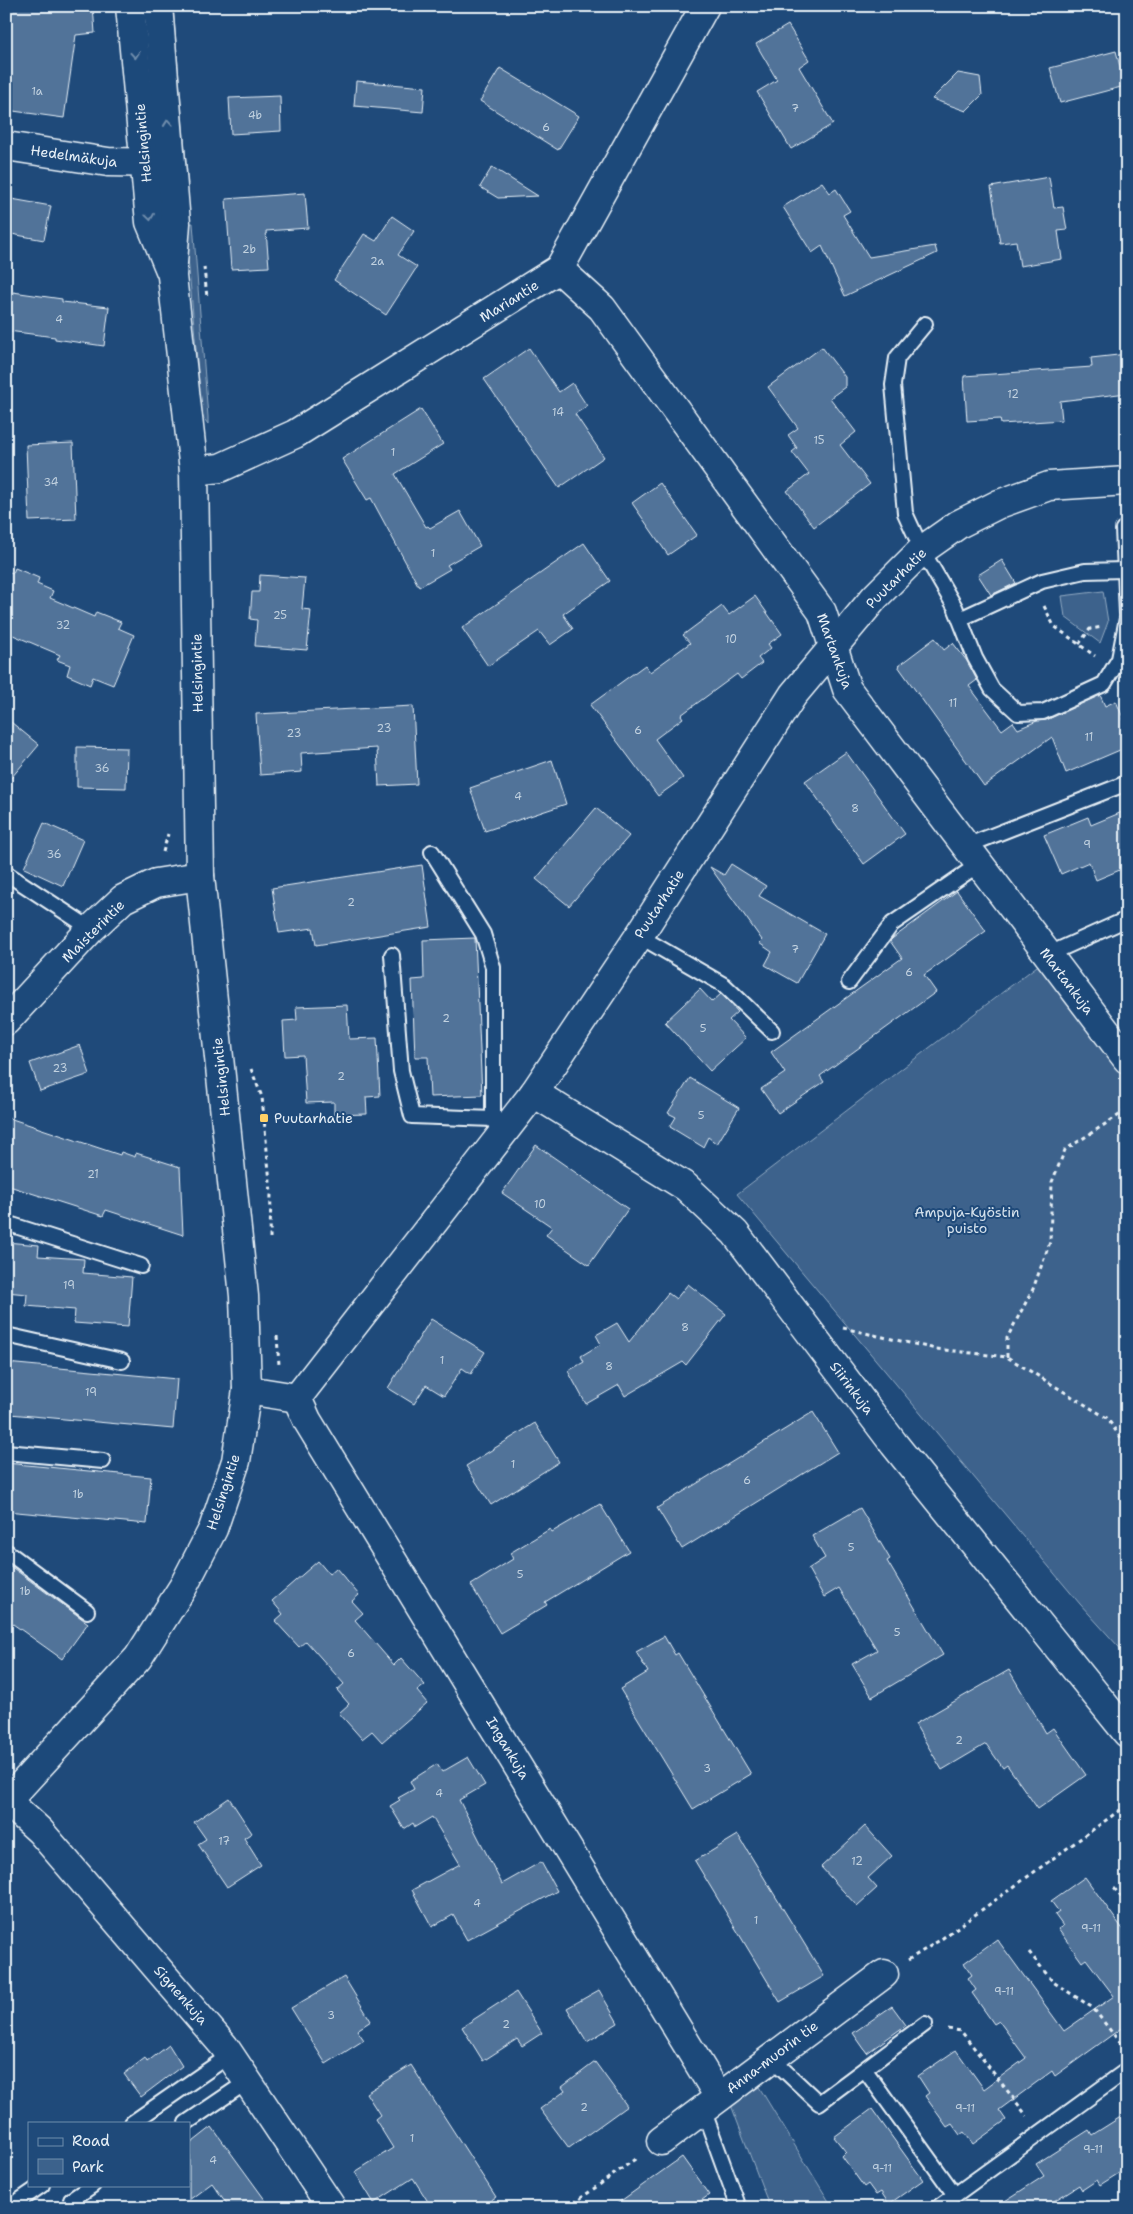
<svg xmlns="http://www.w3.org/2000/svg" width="1133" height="2214" font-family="'Shantell Sans',sans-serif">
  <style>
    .green { fill: #3c628c; stroke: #92aac2 }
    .building { fill: #517399; stroke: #e8f1f8 }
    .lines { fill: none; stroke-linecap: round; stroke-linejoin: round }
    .lane-casing { stroke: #e8f1f8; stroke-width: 18 }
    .street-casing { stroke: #e8f1f8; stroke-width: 31 }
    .secondary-casing { stroke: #e8f1f8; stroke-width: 31 }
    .path { stroke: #e8f1f8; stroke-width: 3; stroke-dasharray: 4 4; stroke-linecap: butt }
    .lane { stroke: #1f4a7a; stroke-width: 14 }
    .street { stroke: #1f4a7a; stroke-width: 28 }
    .secondary { stroke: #1f4a7a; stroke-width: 28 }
    .oneway { stroke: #6f8dac }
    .poi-dot { fill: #ffd166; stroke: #1f4a7a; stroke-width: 2 }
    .labels { text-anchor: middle; stroke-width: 4; stroke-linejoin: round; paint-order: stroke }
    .number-label { font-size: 11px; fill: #c2d2e0 }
    .street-label { font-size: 14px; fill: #e8f1f8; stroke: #1f4a7a }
    .poi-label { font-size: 14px; fill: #e8f1f8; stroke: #1f4a7a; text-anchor: start }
    .park-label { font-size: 14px; fill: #d7e3ed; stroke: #1f4a7a }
  </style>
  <rect width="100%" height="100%" fill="#1f4a7a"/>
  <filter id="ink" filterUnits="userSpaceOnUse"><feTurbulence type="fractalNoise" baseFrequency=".02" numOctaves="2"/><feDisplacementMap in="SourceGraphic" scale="10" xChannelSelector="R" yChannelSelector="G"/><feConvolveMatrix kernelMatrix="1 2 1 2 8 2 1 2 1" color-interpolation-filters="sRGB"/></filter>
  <g filter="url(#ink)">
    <g class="green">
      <polygon points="168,6 173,6 188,184 183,183"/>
      <polygon points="193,223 208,417 208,424 202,416 185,224"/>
      <polygon points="1103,591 1108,622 1100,643 1065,617 1062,596"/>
      <polygon points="1041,963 1127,1079 1127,1656 1080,1604 737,1194"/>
      <polygon points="759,2087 833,2208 770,2208 731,2105"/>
    </g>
    <g class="building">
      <polygon points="6,6 93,6 95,33 76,35 64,118 6,110"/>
      <polygon points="788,25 809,60 799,67 833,124 791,149 757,92 777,80 756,44"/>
      <polygon points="1116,51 1125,86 1060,103 1050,68"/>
      <polygon points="500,68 579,116 558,150 480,101"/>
      <polygon points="958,73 980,77 982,95 966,111 932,99"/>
      <polygon points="356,81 425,87 423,112 354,106"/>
      <polygon points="280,96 281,131 231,134 229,98"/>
      <polygon points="492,167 538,196 498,198 480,187"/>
      <polygon points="1049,177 1054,208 1063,207 1067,230 1058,231 1062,259 1020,266 1016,241 1000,243 991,187"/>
      <polygon points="822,182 830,193 836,189 850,211 843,215 869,257 935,246 937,253 845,296 822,246 812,253 783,207"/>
      <polygon points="305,193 308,228 266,231 269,267 231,269 226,199"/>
      <polygon points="6,198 51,206 44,240 6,233"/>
      <polygon points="392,216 414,231 398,255 417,267 386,315 334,280 364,234 376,241"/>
      <polygon points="13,292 62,299 62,302 109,307 104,346 55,339 55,337 8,331"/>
      <polygon points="822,347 845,377 845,387 830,398 856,432 840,445 870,484 814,527 787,491 809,474 792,452 797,448 788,435 798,428 768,387"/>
      <polygon points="529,348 559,392 572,383 587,406 575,414 604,457 559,488 484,379"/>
      <polygon points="1127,354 1127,393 1060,401 1062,420 1001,424 1000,419 967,421 964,376 1092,367 1091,358"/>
      <polygon points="421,409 443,444 395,474 426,527 428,526 430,528 460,511 480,546 447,565 450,569 419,587 371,498 367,500 342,459"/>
      <polygon points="73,443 76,519 29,521 26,445"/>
      <polygon points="660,483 697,535 668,555 632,503"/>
      <polygon points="584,543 610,581 563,614 573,629 550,645 539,631 488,666 462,628"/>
      <polygon points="1002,560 1016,583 991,595 978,575"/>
      <polygon points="15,568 39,578 37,584 53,591 50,598 94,617 96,612 121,622 118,628 134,635 113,685 93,677 90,685 67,675 70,665 57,660 60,655 6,632 6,571 13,573"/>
      <polygon points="260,575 305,578 302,609 311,610 307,650 255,646 257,620 250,619 252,592 259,592"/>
      <polygon points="755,596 782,634 768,644 771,648 758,658 762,663 741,679 737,674 681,715 683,718 655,739 683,778 658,796 590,705 645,665 650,672 690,643 683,635 722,606 729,615"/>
      <polygon points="935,638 944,650 953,643 967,661 977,680 969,686 1002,730 1013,722 1018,729 1037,721 1046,720 1100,695 1105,706 1116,701 1127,727 1127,747 1066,773 1052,737 984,786 898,666"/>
      <polygon points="413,706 417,784 379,786 377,748 301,753 302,772 260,775 256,714"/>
      <polygon points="6,718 39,745 6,784"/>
      <polygon points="77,747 127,748 126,788 77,787"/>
      <polygon points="846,752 905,834 864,864 805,781"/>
      <polygon points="552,760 566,804 485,831 470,788"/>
      <polygon points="596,808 629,836 569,906 536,879"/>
      <polygon points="1127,810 1127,867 1096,880 1089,862 1061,874 1044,835 1088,817 1091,825"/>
      <polygon points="44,823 83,840 63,886 24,868"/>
      <polygon points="731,864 766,886 759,896 825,934 797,983 765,965 772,952 759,943 762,940 710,867 724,875"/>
      <polygon points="422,865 431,927 316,945 313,928 279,933 272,888"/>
      <polygon points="957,891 986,931 924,975 936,992 820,1076 824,1082 778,1113 761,1089 785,1073 771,1052 902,958 890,941 893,938"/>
      <polygon points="475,938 482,1095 430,1097 428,1057 415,1057 412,980 424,979 423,940"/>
      <polygon points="700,989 712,1002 721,994 730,1003 738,1012 729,1020 746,1038 710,1071 665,1022"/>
      <polygon points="347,1005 349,1039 377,1038 380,1096 366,1097 367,1114 334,1115 334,1102 306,1103 303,1055 285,1056 283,1021 297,1020 296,1007"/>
      <polygon points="80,1045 90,1074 40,1091 30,1063"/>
      <polygon points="690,1078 739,1108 717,1144 708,1137 703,1147 670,1127 676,1117 668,1113"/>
      <polygon points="6,1117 120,1155 121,1152 135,1157 136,1153 180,1167 183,1235 106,1210 103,1216 6,1185"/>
      <polygon points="536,1145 628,1209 589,1265 546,1235 552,1227 502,1193"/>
      <polygon points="6,1242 39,1245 38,1256 84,1259 83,1273 132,1277 128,1327 74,1323 75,1310 26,1306 27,1294 6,1292"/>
      <polygon points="688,1284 726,1314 686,1365 683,1362 625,1396 619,1385 586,1404 568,1371 584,1362 581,1356 601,1344 596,1335 617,1323 629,1342 668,1293 676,1299"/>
      <polygon points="431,1319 485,1352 471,1374 462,1368 444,1396 426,1385 414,1404 388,1388"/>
      <polygon points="6,1363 177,1379 173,1429 10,1414 11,1406 6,1405"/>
      <polygon points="813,1412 838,1452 682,1549 657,1508"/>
      <polygon points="535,1423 559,1462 491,1505 466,1466"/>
      <polygon points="6,1463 151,1477 147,1524 6,1511"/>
      <polygon points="600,1504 629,1551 545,1602 547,1605 500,1633 471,1585 513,1559 510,1553 550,1529 552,1532"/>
      <polygon points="860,1508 890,1559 887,1561 943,1655 872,1697 852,1664 877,1650 839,1588 824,1597 808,1569 825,1558 812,1536"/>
      <polygon points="318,1561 329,1574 336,1568 359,1595 352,1601 363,1613 355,1620 394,1665 401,1658 425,1685 417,1691 427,1703 382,1742 372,1731 362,1739 339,1713 349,1704 337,1690 344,1684 306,1641 299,1647 275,1621 283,1614 272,1601"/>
      <polygon points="6,1563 88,1623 62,1659 6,1619"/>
      <polygon points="664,1636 675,1655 678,1653 751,1774 693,1809 620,1689 648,1672 636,1652"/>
      <polygon points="1009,1670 1046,1733 1053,1728 1086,1775 1038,1809 1007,1765 1003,1768 986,1744 942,1770 915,1724"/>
      <polygon points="468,1757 485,1785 459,1800 502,1884 541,1862 557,1891 467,1940 453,1915 432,1927 412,1890 460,1864 432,1817 415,1827 413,1823 404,1829 390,1806 400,1800 398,1798 414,1789 410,1781 437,1764 442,1772"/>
      <polygon points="229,1798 252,1833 244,1838 261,1865 227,1887 198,1844 206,1839 194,1822"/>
      <polygon points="865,1826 892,1856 868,1878 877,1888 857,1906 821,1867"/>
      <polygon points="738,1835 824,1976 780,2002 695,1861"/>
      <polygon points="1085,1877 1127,1935 1127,2024 1055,2076 1052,2071 999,2110 1006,2120 973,2144 964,2132 960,2135 952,2124 947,2127 925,2096 929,2093 918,2076 956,2050 984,2089 1026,2058 999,2021 994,2024 972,1993 976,1990 968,1978 972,1975 964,1963 997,1939 1064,2031 1114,1996 1086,1959 1082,1962 1058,1929 1063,1926 1055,1915 1059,1912 1051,1901"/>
      <polygon points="344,1977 371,2021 357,2030 364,2040 326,2064 291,2008"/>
      <polygon points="599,1990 618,2023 587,2042 567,2008"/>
      <polygon points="516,1992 542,2033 522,2046 517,2039 483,2061 462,2027"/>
      <polygon points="892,2006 906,2025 867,2053 853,2033"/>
      <polygon points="169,2045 182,2066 141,2097 124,2074 145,2058 147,2062"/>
      <polygon points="595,2062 627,2106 569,2148 540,2109 565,2091 562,2087"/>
      <polygon points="411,2065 496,2197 479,2208 432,2208 413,2178 374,2203 355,2172 393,2148 375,2119 380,2115 366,2093"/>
      <polygon points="872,2109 923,2180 889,2204 881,2192 876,2195 868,2184 864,2187 842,2156 846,2152 834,2137"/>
      <polygon points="1127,2113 1127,2168 1100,2185 1097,2180 1082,2190 1079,2185 1043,2208 994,2208 1044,2176 1036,2164 1089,2130 1092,2135"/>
      <polygon points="212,2127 271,2208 230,2208 212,2183 189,2200 189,2145"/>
      <polygon points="682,2157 709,2195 691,2208 611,2208"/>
    </g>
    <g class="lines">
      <defs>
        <g id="lane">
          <polyline points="925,324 897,358 893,385 905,513 922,550 955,607 975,658 992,689 1018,713 1043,712 1104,684 1119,659 1127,618"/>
          <polyline points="1123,529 1127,614"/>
          <polyline points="960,619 1042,581 1085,571 1124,570"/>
          <polyline points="966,846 1127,783"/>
          <polyline points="432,852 483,934 493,967 493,1119 500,1135"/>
          <polyline points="6,873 91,929"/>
          <polyline points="639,936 724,985 772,1031"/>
          <polyline points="392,955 401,1071 412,1116 493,1119"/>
          <polyline points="1047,955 1127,919"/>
          <polyline points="849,982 892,924 979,864"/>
          <polyline points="6,1223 141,1266"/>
          <polyline points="6,1335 122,1361"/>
          <polyline points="6,1452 103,1461"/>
          <polyline points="6,1551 87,1611"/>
          <polyline points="771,2058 819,2103 925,2024"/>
          <polyline points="865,2070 955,2195"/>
          <polyline points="703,2109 739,2208"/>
          <polyline points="132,2123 230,2055"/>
          <polyline points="186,2123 248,2081"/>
          <polyline points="6,2200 13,2205 42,2185"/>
          <polyline points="71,2200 93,2185"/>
          <polyline points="937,2208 1127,2070"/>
        </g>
        <g id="street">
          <polyline points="6,146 108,162 168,163"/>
          <polyline points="559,269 602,308 822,612 847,689 1127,1059"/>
          <polyline points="194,471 220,468 295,434 559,269 705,6"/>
          <polyline points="6,1021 91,929 123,899 156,883 200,876"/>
          <polyline points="534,1093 686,1187 735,1233 894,1444 1127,1733"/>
          <polyline points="247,1390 297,1398 534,1093 639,936 793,695 875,597 922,550 959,524 999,504 1049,486 1127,481"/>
          <polyline points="297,1398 307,1420 719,2097"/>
          <polyline points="7,1801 40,1831 224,2046 332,2208"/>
          <polyline points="661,2141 884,1974"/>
        </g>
        <g id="secondary">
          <polyline points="130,6 150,222 170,270"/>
          <polyline points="6,1802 138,1658 183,1587 213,1529 236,1461 247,1390 244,1296 200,876 194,471 172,276 176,223 158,6"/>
        </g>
      </defs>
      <use href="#lane" class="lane-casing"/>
      <use href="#street" class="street-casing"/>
      <use href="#secondary" class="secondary-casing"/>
      <g class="path">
        <polyline points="204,267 207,298"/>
        <polyline points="1044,606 1054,626 1095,656"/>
        <polyline points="1079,644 1090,629 1103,627"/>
        <polyline points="163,852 168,834"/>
        <polyline points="251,1069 262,1097 271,1193 270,1238"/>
        <polyline points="843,1328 936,1349 1007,1357 1107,1418 1127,1447"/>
        <polyline points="277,1336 279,1365"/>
        <polyline points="1007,1357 1007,1338 1033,1289 1050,1242 1052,1182 1065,1150 1127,1110"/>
        <polyline points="1114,1888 1127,1904"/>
        <polyline points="1029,1952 1053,1982 1093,2008 1124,2048"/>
        <polyline points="908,1960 940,1940 1127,1805"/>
        <polyline points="948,2029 961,2031 1027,2116"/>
        <polyline points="567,2208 638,2157"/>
      </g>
      <use href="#lane" class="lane"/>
      <use href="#street" class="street"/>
      <use href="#secondary" class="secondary"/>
    </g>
    <defs><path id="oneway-chevron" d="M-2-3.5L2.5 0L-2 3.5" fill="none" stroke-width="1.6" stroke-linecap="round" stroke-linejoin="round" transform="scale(1.25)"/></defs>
    <g class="oneway">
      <use href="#oneway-chevron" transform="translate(135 55) rotate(85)"/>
      <use href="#oneway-chevron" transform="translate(168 123) rotate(-95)"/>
      <use href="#oneway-chevron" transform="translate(150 217) rotate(82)"/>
    </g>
  </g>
  <rect class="poi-dot" x="259" y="1113" width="10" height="10" rx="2.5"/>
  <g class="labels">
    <g class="number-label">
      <text x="37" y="95">1a</text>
      <text x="795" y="112">7</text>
      <text x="255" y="119">4b</text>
      <text x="546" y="131">6</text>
      <text x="249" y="253">2b</text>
      <text x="377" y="265">2a</text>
      <text x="59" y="323">4</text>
      <text x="1013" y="398">12</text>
      <text x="558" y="416">14</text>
      <text x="819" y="444">15</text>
      <text x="393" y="456">1</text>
      <text x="51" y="486">34</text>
      <text x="433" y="557">1</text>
      <text x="280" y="619">25</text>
      <text x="63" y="629">32</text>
      <text x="731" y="643">10</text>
      <text x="953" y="707">11</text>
      <text x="384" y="732">23</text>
      <text x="638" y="734">6</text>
      <text x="294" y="737">23</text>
      <text x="1089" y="741">11</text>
      <text x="102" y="772">36</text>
      <text x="518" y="800">4</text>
      <text x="855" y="812">8</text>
      <text x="1087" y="848">9</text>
      <text x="54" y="858">36</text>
      <text x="351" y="906">2</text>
      <text x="795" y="953">7</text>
      <text x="909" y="976">6</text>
      <text x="446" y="1022">2</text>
      <text x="703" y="1032">5</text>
      <text x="60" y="1072">23</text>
      <text x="341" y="1080">2</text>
      <text x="701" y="1119">5</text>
      <text x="93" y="1178">21</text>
      <text x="540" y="1208">10</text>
      <text x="69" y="1289">19</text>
      <text x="685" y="1331">8</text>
      <text x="442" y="1364">1</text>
      <text x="609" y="1370">8</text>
      <text x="91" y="1396">19</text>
      <text x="513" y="1468">1</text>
      <text x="747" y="1484">6</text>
      <text x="78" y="1498">1b</text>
      <text x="851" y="1551">5</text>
      <text x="520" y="1578">5</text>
      <text x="25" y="1595">1b</text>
      <text x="897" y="1636">5</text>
      <text x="351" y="1657">6</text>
      <text x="959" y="1744">2</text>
      <text x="707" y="1772">3</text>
      <text x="439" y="1797">4</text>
      <text x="224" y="1845">17</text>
      <text x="857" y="1865">12</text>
      <text x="477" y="1907">4</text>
      <text x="756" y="1924">1</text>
      <text x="1091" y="1932">9-11</text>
      <text x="1004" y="1995">9-11</text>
      <text x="331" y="2019">3</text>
      <text x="506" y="2028">2</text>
      <text x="584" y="2111">2</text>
      <text x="965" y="2112">9-11</text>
      <text x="412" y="2142">1</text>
      <text x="1093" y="2153">9-11</text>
      <text x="213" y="2164">4</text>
      <text x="882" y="2172">9-11</text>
    </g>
    <g class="street-label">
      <text transform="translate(143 143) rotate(-95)" y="5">Helsingintie</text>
      <text transform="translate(74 156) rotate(8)" y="5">Hedelmäkuja</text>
      <text transform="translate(509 301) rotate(-32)" y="5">Mariantie</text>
      <text transform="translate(896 578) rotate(-45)" y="5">Puutarhatie</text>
      <text transform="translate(835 651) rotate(70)" y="5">Martankuja</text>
      <text transform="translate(197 673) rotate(-91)" y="5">Helsingintie</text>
      <text transform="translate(659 904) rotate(-57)" y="5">Puutarhatie</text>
      <text transform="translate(93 931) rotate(-45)" y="5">Maisterintie</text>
      <text transform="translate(1067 981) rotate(53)" y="5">Martankuja</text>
      <text transform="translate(221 1077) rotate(-96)" y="5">Helsingintie</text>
      <text transform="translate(852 1388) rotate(53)" y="5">Siirinkuja</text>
      <text transform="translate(223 1492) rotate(-72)" y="5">Helsingintie</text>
      <text transform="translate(508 1748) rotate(59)" y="5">Ingankuja</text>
      <text transform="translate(181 1995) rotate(49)" y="5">Signenkuja</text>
      <text transform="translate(772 2057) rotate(-37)" y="5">Anna-muorin tie</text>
    </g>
    <g class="poi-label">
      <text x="274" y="1123">Puutarhatie</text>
    </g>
    <g class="park-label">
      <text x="967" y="1217">Ampuja-Kyöstin<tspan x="967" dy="16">puisto</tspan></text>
    </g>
  </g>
  <rect width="1133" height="2214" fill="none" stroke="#1f4a7a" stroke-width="25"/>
  <rect x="12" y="12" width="1108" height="2189" fill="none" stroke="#e8f1f8" stroke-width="2" filter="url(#ink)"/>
  <rect x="28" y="2122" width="162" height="65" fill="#1f4a7a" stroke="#6f8dac"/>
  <rect x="38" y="2138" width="25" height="8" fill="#1f4a7a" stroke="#6f8dac"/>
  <text x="72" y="2146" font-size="15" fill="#e8f1f8">Road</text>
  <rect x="38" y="2159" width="25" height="15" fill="#3c628c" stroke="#6f8dac"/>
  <text x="72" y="2172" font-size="15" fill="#e8f1f8">Park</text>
</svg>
